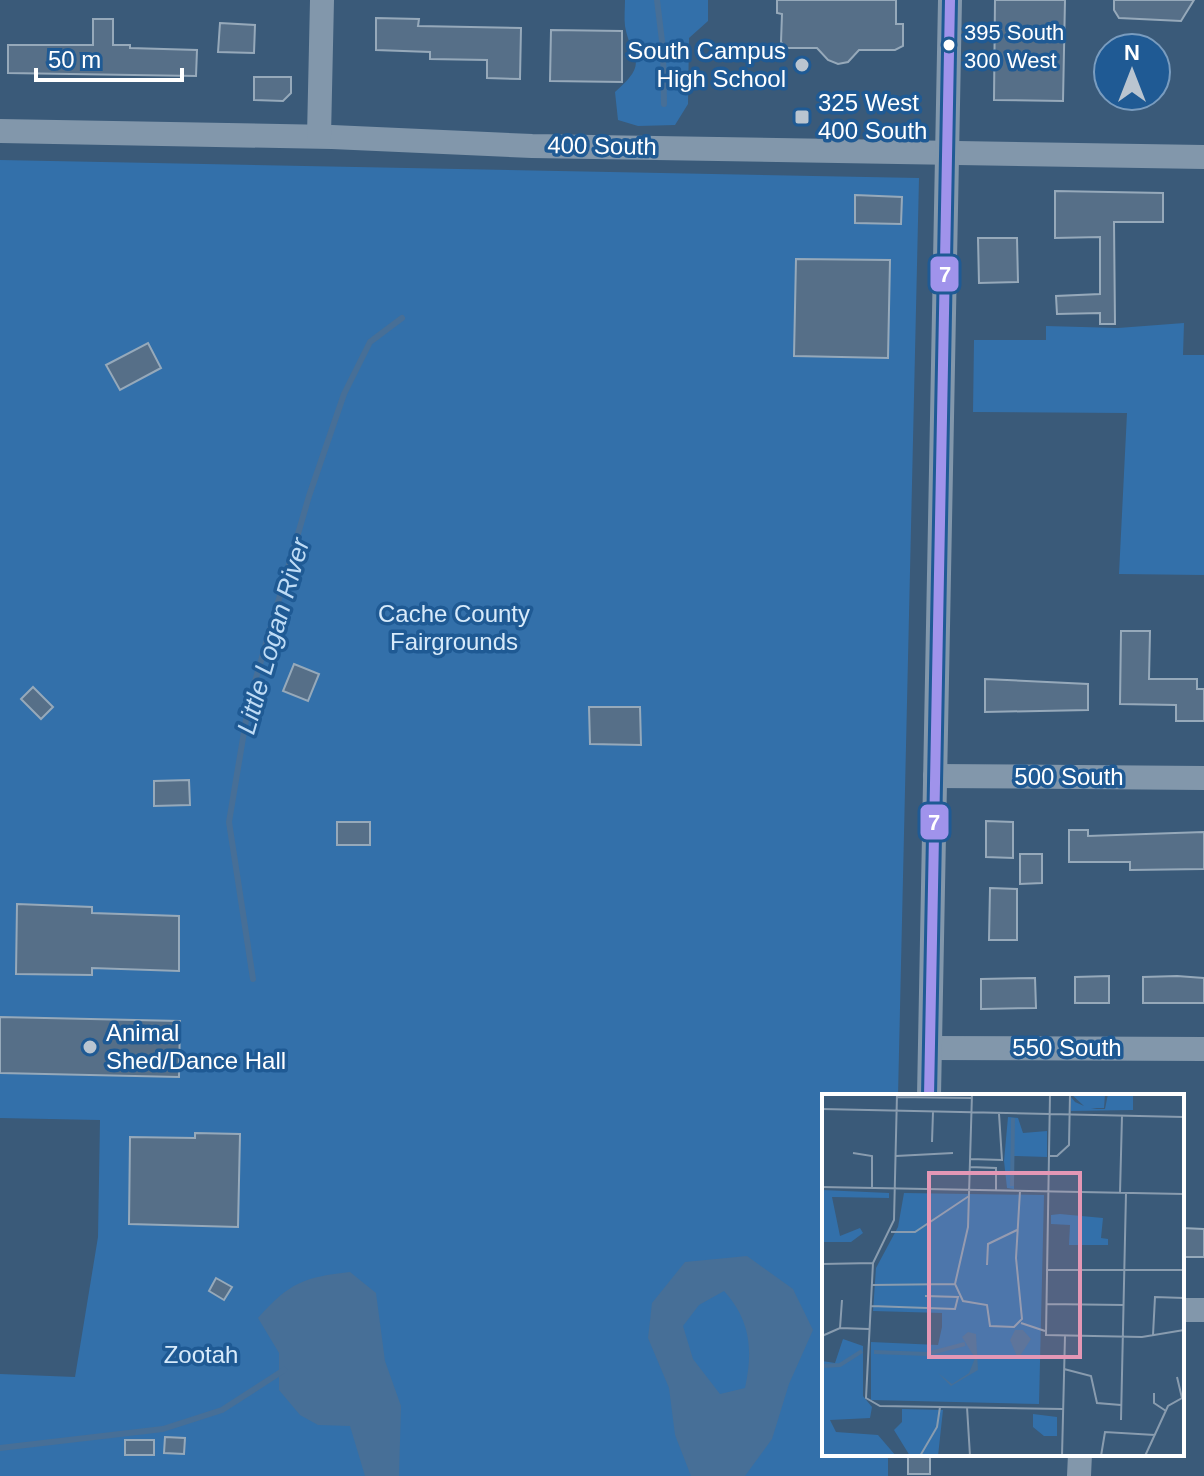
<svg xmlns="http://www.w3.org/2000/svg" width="1204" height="1476" font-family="Helvetica,sans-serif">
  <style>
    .green { fill: #3370aa }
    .water { fill: #476f97; fill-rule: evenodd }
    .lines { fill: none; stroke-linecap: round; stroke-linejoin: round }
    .stream { stroke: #476f97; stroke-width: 6 }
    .building { fill: #566f88; stroke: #96a9ba; stroke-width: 2 }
    .street { stroke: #8297ab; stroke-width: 24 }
    .bus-1-casing { stroke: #1f5a94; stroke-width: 16 }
    .bus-1 { stroke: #a093eb; stroke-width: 10 }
    .bus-dot { fill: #fff; stroke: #1f5a94; stroke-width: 3 }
    .poi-dot { fill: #bac5d0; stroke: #1f5a94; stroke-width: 3 }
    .labels { text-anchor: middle; stroke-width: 7; stroke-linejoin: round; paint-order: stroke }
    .bus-label { font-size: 22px; fill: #fff; stroke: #1f5a94; text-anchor: start }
    .poi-label { font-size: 24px; fill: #fff; stroke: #1f5a94; text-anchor: start }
    .street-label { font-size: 24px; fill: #fff; stroke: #1f5a94 }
    .park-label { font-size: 24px; fill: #d7eafa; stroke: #1f5a94 }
    .water-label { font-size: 26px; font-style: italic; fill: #bedbf5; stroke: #1f5a94 }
    .inset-river { fill: none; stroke: #476f97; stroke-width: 4 }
    .inset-road { fill: none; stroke: #899caf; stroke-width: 2 }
    .view { fill: #e497b5; fill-opacity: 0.15; stroke: #e497b5; stroke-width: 4 }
    .inset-edge { fill: none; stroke: #fff; stroke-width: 4 }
    .line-badge { stroke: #1f5a94; stroke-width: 3 }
    .badge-label { font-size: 22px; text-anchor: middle; font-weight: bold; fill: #fff }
  </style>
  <rect width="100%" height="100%" fill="#3a5a79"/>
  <g class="green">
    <path d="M 625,0 L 708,0 L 708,21 L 689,38 L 688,104 L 675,125 L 638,126 L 618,120 L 615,92 C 651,61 631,60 625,26 C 624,18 625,8 625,0 Z"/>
    <polygon points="0,160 919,178 898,1096 824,1096 824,1454 888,1454 888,1476 0,1476 0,1374 75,1377 98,1237 100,1120 0,1118"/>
    <polygon points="1184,323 1183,355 1204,355 1204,575 1119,574 1127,413 973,412 974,340 1046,340 1046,326 1118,328"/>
  </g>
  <g class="water">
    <path d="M 747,1256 L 793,1289 L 813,1330 L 789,1384 L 772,1439 L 745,1476 L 691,1476 L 675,1435 L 669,1388 L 648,1338 L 652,1303 L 685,1262 ZM 724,1291 C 751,1321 753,1350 745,1388 L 720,1394 L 693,1359 L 683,1326 L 699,1305 Z"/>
    <path d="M 350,1272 L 376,1293 L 385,1361 L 401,1406 L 399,1476 L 365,1476 L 350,1426 L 318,1425 L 300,1415 L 279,1390 L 279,1353 L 258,1318 C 289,1283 304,1277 350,1272 Z"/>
  </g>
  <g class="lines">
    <g class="stream">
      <polyline points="657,0 663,49 664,104"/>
      <polyline points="253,979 229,822 249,702 309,496 344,394 370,342 402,318"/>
      <polyline points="0,1448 163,1429 222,1410 284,1370"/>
    </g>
  </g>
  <g class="building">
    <polygon points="777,0 896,0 896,24 903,24 903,46 895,50 859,50 848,62 838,64 828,60 817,48 786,48 781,42 782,14 777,13"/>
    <polygon points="995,0 1065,0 1063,101 994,100"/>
    <polygon points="1114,0 1194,0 1181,21 1119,18 1114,10"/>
    <polygon points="376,18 419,19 418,26 521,28 520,79 487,78 487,60 430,59 430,52 376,50"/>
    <polygon points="93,19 113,19 113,45 130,45 130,48 197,50 196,76 8,73 8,45 93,45"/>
    <polygon points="220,23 255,25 254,53 218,52"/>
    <polygon points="551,30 622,31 622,82 550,81"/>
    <polygon points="254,77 291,77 291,93 283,101 254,100"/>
    <polygon points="1055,191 1163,193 1163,222 1114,222 1115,324 1100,324 1100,313 1057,314 1056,296 1100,294 1100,237 1055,238"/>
    <polygon points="855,195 902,197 901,224 855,223"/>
    <polygon points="978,238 1017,238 1018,282 979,283"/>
    <polygon points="796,259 890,260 888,358 794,356"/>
    <polygon points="148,343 161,368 120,390 106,365"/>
    <polygon points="1121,631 1150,631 1149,679 1197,679 1197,689 1204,689 1204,721 1176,721 1176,705 1120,704"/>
    <polygon points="294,664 319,674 308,701 283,691"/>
    <polygon points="985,679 1088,684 1088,710 985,712"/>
    <polygon points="33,687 53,707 41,719 21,699"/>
    <polygon points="589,707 640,707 641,745 590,744"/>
    <polygon points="189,780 190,805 154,806 154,781"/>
    <polygon points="986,821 1013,822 1013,858 986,857"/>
    <rect x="337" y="822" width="33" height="23"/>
    <polygon points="1069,830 1088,830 1088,836 1204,832 1204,869 1130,870 1130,862 1069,862"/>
    <polygon points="1020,854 1042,854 1042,883 1020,884"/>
    <polygon points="990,888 1017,889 1017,940 989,940"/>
    <polygon points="17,904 92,907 92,913 179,916 179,971 92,968 92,975 16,974"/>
    <polygon points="1109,976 1109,1003 1075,1003 1075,977"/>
    <polygon points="1177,976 1204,978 1204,1003 1143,1003 1143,977"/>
    <polygon points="1035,978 1036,1008 981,1009 981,979"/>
    <polygon points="0,1017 180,1021 179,1077 0,1073"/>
    <polygon points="195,1133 240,1134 238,1227 129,1224 130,1137 195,1138"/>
    <polygon points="1182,1228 1204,1229 1204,1257 1182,1257"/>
    <polygon points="216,1278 232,1287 224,1300 209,1291"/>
    <polygon points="165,1437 185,1438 184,1454 164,1453"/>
    <rect x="125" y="1440" width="29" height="15"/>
    <rect x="908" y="1454" width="22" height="20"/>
  </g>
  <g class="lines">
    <g class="street">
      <polyline points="0,131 332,137 532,146 1204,157"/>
      <polyline points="319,136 322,0"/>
      <polyline points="935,776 1204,778"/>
      <polyline points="930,1048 1204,1049"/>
      <polyline points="929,1096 950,0"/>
      <polyline points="1182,1310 1204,1310"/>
      <polyline points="1079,1476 1080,1454"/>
    </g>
    <defs>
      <polyline id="bus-1" points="929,1096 950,0"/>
    </defs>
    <use href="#bus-1" class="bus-1-casing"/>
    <use href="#bus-1" class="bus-1"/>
  </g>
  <circle class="bus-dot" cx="949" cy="45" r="7"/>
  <g class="poi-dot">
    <circle cx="802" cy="65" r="8"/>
    <rect x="794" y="109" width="16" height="16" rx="4"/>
    <circle cx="90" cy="1047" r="8"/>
  </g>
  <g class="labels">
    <g class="bus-label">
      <text x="964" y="40">395 South<tspan x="964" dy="28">300 West</tspan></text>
    </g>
    <g class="poi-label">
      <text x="786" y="59" text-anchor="end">South Campus<tspan x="786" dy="28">High School</tspan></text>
      <text x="818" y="111">325 West<tspan x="818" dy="28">400 South</tspan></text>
      <text x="106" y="1041">Animal<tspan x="106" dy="28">Shed/Dance Hall</tspan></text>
    </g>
    <g class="street-label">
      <text transform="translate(602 146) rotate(1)" y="8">400 South</text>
      <text x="1069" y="785">500 South</text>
      <text x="1067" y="1056">550 South</text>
    </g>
    <g class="park-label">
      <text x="454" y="622">Cache County<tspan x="454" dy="28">Fairgrounds</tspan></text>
      <text x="201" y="1363">Zootah</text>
    </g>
    <g class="water-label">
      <text transform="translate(273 636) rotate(-74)" y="9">Little Logan River</text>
    </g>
  </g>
  <g transform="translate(822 1094)">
    <rect width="362" height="362" fill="#3a5a79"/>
    <path d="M 249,0 L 283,0 L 282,14 L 269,14 L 275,15 L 283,15 L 286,0 L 311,0 L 311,16 L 249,17 L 249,3 L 253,8 L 262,12 ZM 186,23 L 196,24 L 201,39 L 225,37 L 225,63 L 192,62 L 192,95 L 185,94 L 182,67 ZM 0,96 L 67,99 L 67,104 L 10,103 L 18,142 L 38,134 L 41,139 L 29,148 L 0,148 ZM 82,99 L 222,101 L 217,310 L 49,306 L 49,248 L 116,251 L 120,233 L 120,219 L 51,217 L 54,174 L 76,133 ZM 238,120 L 281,124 L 279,144 L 286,145 L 286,151 L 247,151 L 248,131 L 229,130 L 229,121 ZM 21,245 L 41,252 L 41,302 L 50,313 L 48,324 L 8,326 L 14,338 L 56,341 L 74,362 L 0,362 L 0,267 L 13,269 ZM 80,315 L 121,316 L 116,362 L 88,362 L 72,336 L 80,328 ZM 211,320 L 235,323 L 235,342 L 222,342 L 211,333 Z" fill="#3370aa"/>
    <path d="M 193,236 L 201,236 L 209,245 L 196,265 L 188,246 ZM 146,238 L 154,240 L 156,276 L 129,292 L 116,279 L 130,290 L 147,279 L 153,264 L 140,243 Z" fill="#476f97"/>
    <path class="inset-river" d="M 190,92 L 191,24M 52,258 L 105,260 L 143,250M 0,272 L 18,271 L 40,257"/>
    <path class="inset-road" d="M 75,0 L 72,126 L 51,169 L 44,304 L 58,312 L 241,315M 150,0 L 146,133 L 133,190 L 141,207 L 165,211 L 168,232 L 192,233 L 200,225 L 194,164 L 198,97M 228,0 L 224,241 L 320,243 L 362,236M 74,3 L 150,4M 0,15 L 362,23M 110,48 L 111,18M 31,59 L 50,62 L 50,94M 74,62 L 131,59M 226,62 L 235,62 L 247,51 L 248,0M 148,65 L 180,66 L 177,20M 148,73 L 174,74 L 174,97M 0,93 L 362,100M 298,99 L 300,22M 69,138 L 93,138 L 147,102M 0,170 L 51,169M 165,171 L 166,150 L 195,136M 224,176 L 362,176M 50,191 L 133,190M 224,210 L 302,211M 49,212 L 133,215 L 136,203 L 103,202M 199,229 L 223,237M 18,234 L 20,206M 331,241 L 333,203 L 362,204M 0,242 L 18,234 L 47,235M 242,275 L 269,282 L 275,309 L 299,311M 332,299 L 332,309 L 344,317M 145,313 L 148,362M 299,326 L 304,99M 98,362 L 115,333 L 118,313M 240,362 L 243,242M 279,362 L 283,338 L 333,341M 323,362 L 346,312 L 360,304 L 355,283"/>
    <path class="view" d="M 107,79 L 258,79 L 258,263 L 107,263 Z"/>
    <rect width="362" height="362" class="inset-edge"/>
  </g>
  <g class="line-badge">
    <rect x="929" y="255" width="31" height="38" rx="8" fill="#a093eb"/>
    <rect x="919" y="803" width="31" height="38" rx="8" fill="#a093eb"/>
  </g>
  <g class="badge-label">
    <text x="945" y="282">7</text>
    <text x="934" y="830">7</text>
  </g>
  <g transform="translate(1132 72)"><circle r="38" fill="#1f5a94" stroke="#799cbf" stroke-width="2"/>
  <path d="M0-6L14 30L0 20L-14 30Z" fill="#bac5d0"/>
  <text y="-12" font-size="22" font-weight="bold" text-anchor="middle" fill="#ffffff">N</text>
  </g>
  <path d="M36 68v12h146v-12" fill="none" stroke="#ffffff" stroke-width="4"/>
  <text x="48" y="68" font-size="24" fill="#ffffff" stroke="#1f5a94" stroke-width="6" paint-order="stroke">50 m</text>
</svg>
